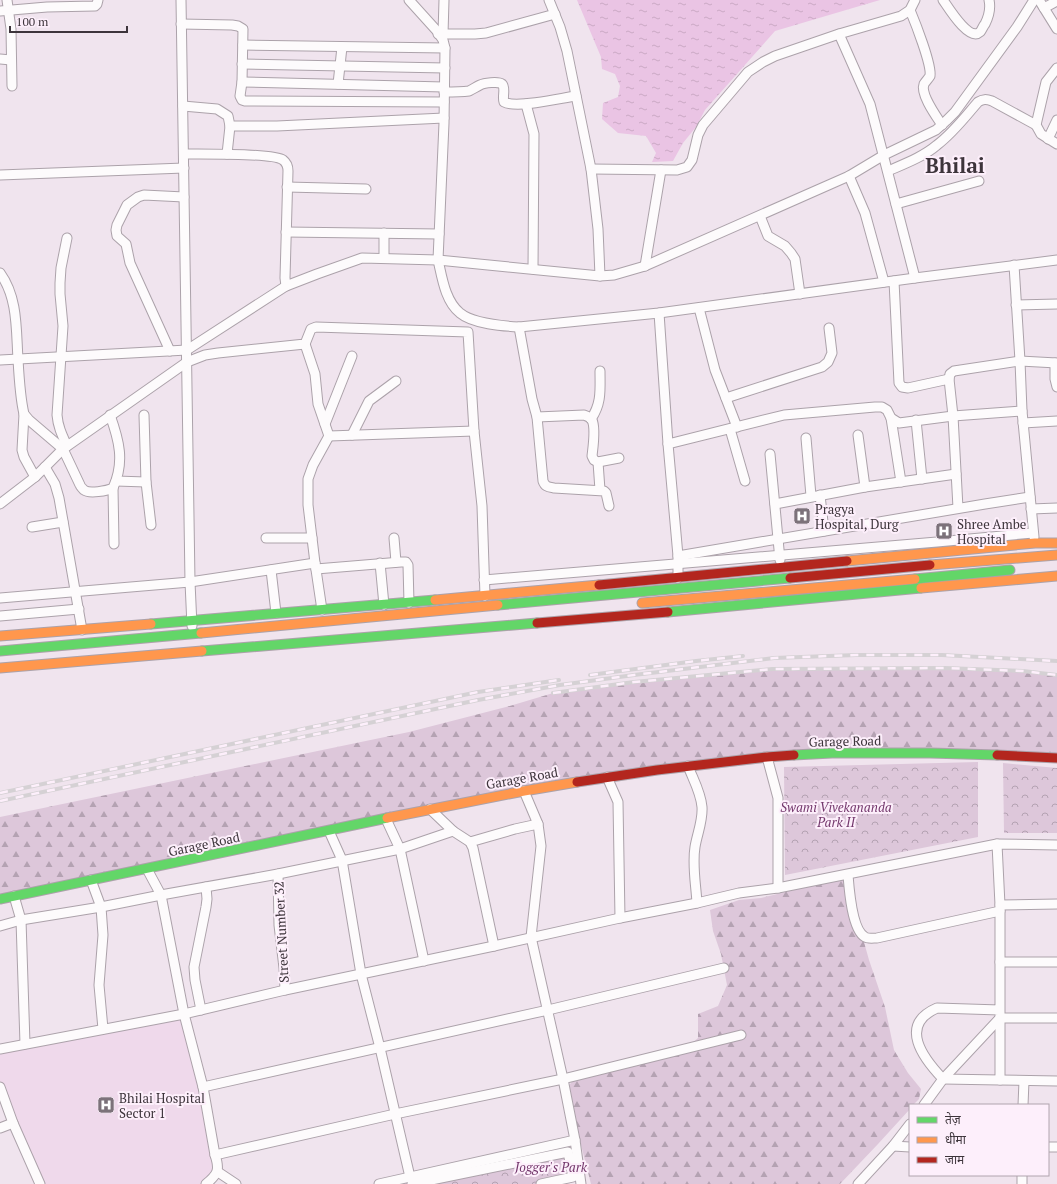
<svg xmlns="http://www.w3.org/2000/svg" width="1057" height="1184" font-family="'PT Serif','Noto Sans Devanagari',serif">
  <style>
    .built { fill: #efd9eb }
    .forest { fill: url(#forest-firs) }
    .park { fill: url(#park-crowns) }
    .water { fill: url(#water-ripples) }
    .lines { fill: none; stroke-linecap: round; stroke-linejoin: round }
    .street-casing { stroke: #aca2aa; stroke-width: 11 }
    .fast-casing { stroke: #aca2aa; stroke-width: 11 }
    .slow-casing { stroke: #aca2aa; stroke-width: 11 }
    .jam-casing { stroke: #aca2aa; stroke-width: 11 }
    .street { stroke: #fdfbfc; stroke-width: 9 }
    .fast { stroke: #63d668; stroke-width: 9 }
    .slow { stroke: #ff974d; stroke-width: 9 }
    .jam { stroke: #b3261e; stroke-width: 9 }
    .rail-casing { stroke: #d5d1d4; stroke-width: 4 }
    .rail { stroke: #fdeffb; stroke-width: 2.5; stroke-dasharray: 8; stroke-linecap: butt }
    .labels { text-anchor: middle; stroke-width: 4; stroke-linejoin: round; paint-order: stroke }
    .poi-label { font-size: 13px; fill: #3d343b; stroke: #fdeffb; text-anchor: start }
    .street-label { font-size: 13px; fill: #3d343b; stroke: #fdeffb }
    .park-label { font-size: 13px; font-style: italic; fill: #74386d; stroke: #fdeffb }
    .town-label { font-size: 21px; font-weight: bold; fill: #3d343b; stroke: #fdeffb }
  </style>
  <defs>
    <pattern id="forest-firs" width="22" height="20" patternUnits="userSpaceOnUse"><rect width="22" height="20" fill="#ddc7da"/><path d="M5 1l3.5 6h-7zM16 11l3.5 6h-7z" fill="#b4a2b2"/></pattern>
    <pattern id="park-crowns" width="20" height="18" patternUnits="userSpaceOnUse"><rect width="20" height="18" fill="#ddc7da"/><path d="M2 6a3 3 0 1 1 6 0M12 15a3 3 0 1 1 6 0" fill="none" stroke="#b4a2b2"/></pattern>
    <pattern id="water-ripples" width="26" height="14" patternUnits="userSpaceOnUse"><rect width="26" height="14" fill="#eac4e4"/><path d="M2 4q2-2 4 0t4 0M15 11q2-2 4 0t4 0" fill="none" stroke="#caa9c4"/></pattern>
  </defs>
  <rect width="100%" height="100%" fill="#f0e4ee"/>
  <polygon class="built" points="184,1014 218,1163 206,1184 40,1184 0,1087 0,1049"/>
  <g class="forest">
    <polygon points="861,668 945,668 1023,671 1057,677 1057,759 832,753 607,777 0,899 0,817 409,732 506,707 560,691 634,682 772,669"/>
    <polygon points="842,878 845,881 857,917 869,960 885,1007 894,1050 908,1073 921,1089 919,1099 913,1105 910,1105 910,1109 878,1144 840,1184 591,1184 580,1141 568,1087 576,1076 680,1054 698,1038 698,1014 718,1006 727,985 721,954 713,931 710,910 739,900 761,898"/>
  </g>
  <g class="park">
    <polygon points="978,762 978,837 785,875 784,767"/>
    <polygon points="1003,763 1057,768 1057,833 1004,833"/>
    <polygon points="570,1146 577,1179 553,1184 399,1184 399,1182"/>
  </g>
  <polygon class="water" points="577,0 880,0 775,31 705,110 696,127 683,143 673,161 652,162 656,153 646,136 618,133 602,119 603,103 618,97 620,86 615,74 602,69 601,57"/>
  <g class="lines">
    <defs>
      <g id="street">
        <polyline points="7,0 11,29 12,86"/>
        <polyline points="181,0 190,582 192,626"/>
        <path d="M 409,0 L 437,31 L 443,40 L 445,48 L 444,123 L 438,260 C 442,277 445,301 460,313 C 473,324 503,326 519,327 L 659,313 L 915,278 L 1057,260"/>
        <polyline points="549,0 560,27 567,51 591,169 598,229 600,276"/>
        <path d="M 943,0 C 948,7 969,42 980,32 C 982,30 983,26 985,24 C 989,16 991,9 989,0"/>
        <polyline points="1039,0 1057,29"/>
        <polyline points="1044,8 1057,1"/>
        <path d="M 910,10 C 915,22 932,65 930,76 C 928,79 926,81 924,84 C 920,94 936,116 942,125"/>
        <polyline points="0,11 47,7 95,6 97,4 98,0"/>
        <polyline points="181,24 232,25 238,26 243,29 242,82 240,96 242,100 245,101 444,102"/>
        <polyline points="438,34 475,34 486,33 555,14"/>
        <polyline points="443,34 444,0"/>
        <polyline points="839,34 870,104 915,278"/>
        <polyline points="243,45 445,48"/>
        <polyline points="0,59 11,60"/>
        <polyline points="242,64 445,68"/>
        <polyline points="1057,68 1046,82 1036,125 1041,134 1057,144"/>
        <polyline points="242,82 444,87"/>
        <polyline points="338,84 342,47"/>
        <path d="M 444,92 C 452,92 461,92 469,91 C 473,89 476,87 480,85 C 484,83 498,81 502,84 C 506,88 502,97 504,102 C 517,109 561,98 576,96"/>
        <polyline points="526,104 534,134 533,269"/>
        <polyline points="183,106 217,109 228,116 230,126 277,126 444,118"/>
        <polyline points="1048,139 1057,120"/>
        <path d="M 184,154 C 200,154 273,153 283,160 C 287,163 288,166 288,171 L 285,278 L 286,286"/>
        <polyline points="227,154 230,126"/>
        <polyline points="591,169 677,170 687,167 692,160 698,135 703,125 748,72 763,62 775,56 839,34 901,16 910,10 915,0"/>
        <path d="M 888,171 C 904,164 923,157 937,145 C 953,133 965,117 978,102 C 983,99 986,99 992,101 L 1036,125"/>
        <polyline points="0,175 184,168"/>
        <polyline points="849,176 865,213 884,282"/>
        <polyline points="287,187 366,189"/>
        <polyline points="896,204 979,181"/>
        <polyline points="760,216 768,236 785,246 791,253 795,259 800,294"/>
        <polyline points="286,232 439,234"/>
        <path d="M 67,238 L 61,268 L 60,283 L 60,294 L 63,326 L 57,415 C 58,427 62,435 67,446"/>
        <polyline points="384,258 384,233"/>
        <polyline points="1014,265 1020,361 1022,411 1034,537"/>
        <polyline points="645,266 661,170"/>
        <path d="M 0,273 C 18,298 16,329 18,359 C 19,377 20,397 24,414 L 29,420 L 63,449 L 80,485 C 80,486 83,489 84,490 C 89,494 107,491 113,488 C 125,462 119,440 110,415"/>
        <polyline points="894,281 899,383 902,387 908,388 949,379"/>
        <polyline points="1016,305 1057,304"/>
        <polyline points="699,308 715,370 737,427"/>
        <polyline points="659,313 668,444 678,556 678,578"/>
        <path d="M 519,327 L 532,399 L 537,417 L 543,481 C 545,487 549,487 554,488 L 604,491 L 606,493 L 609,506"/>
        <polyline points="305,344 315,374 318,404 329,436 313,465 308,479 308,505 315,563 322,610"/>
        <polyline points="170,351 130,263 126,244 117,236 116,230 117,225 127,205 138,197 144,195 184,197"/>
        <polyline points="0,360 187,350 286,286 317,274 362,258 438,260 600,276 614,275 645,266 849,176 884,155 936,130 946,121 955,112 1017,27 1034,0"/>
        <polyline points="1055,363 1055,379 1057,387"/>
        <polyline points="726,398 822,367 828,362 832,353 829,328"/>
        <polyline points="24,414 22,450 24,457 35,477"/>
        <polyline points="144,415 146,482 151,525"/>
        <path d="M 537,417 L 584,415 C 587,416 590,417 592,420 C 596,428 593,447 592,456 L 594,460 L 598,462 L 619,458"/>
        <polyline points="891,418 901,482"/>
        <path d="M 591,419 C 602,403 600,389 600,371"/>
        <polyline points="916,420 922,479"/>
        <polyline points="1023,423 1057,421"/>
        <polyline points="325,424 352,356"/>
        <polyline points="730,429 745,481"/>
        <polyline points="352,435 369,401 396,381"/>
        <polyline points="858,435 865,487"/>
        <polyline points="329,436 474,431"/>
        <polyline points="806,438 811,496"/>
        <polyline points="668,444 784,415 875,407 882,407 887,410 891,418 899,423 953,416 1022,411"/>
        <polyline points="770,454 780,560"/>
        <polyline points="598,462 600,490"/>
        <polyline points="45,467 55,484 59,498 82,630"/>
        <polyline points="116,481 146,482"/>
        <polyline points="113,488 114,544"/>
        <polyline points="820,495 824,531"/>
        <polyline points="0,504 35,477 63,449 187,362 205,355 218,353 305,344 311,329 316,327 468,332 474,431 482,506 485,596"/>
        <polyline points="775,504 865,487 956,474"/>
        <polyline points="958,508 953,416 949,379 950,374 954,371 1020,361 1057,363"/>
        <polyline points="1031,509 1057,508"/>
        <polyline points="32,527 63,522"/>
        <polyline points="266,538 312,538"/>
        <polyline points="394,538 396,562"/>
        <polyline points="678,556 985,504 1030,497"/>
        <polyline points="380,563 384,605"/>
        <polyline points="316,569 401,562 406,562 408,565 409,603"/>
        <polyline points="271,570 276,613"/>
        <polyline points="484,580 937,542 1033,533"/>
        <polyline points="0,598 190,582 315,563"/>
        <polyline points="0,616 79,609"/>
        <polyline points="767,757 778,798 778,888"/>
        <path d="M 688,766 C 693,779 701,793 702,807 C 703,821 697,834 695,847 C 692,865 696,885 697,903"/>
        <polyline points="607,777 618,802 620,918"/>
        <polyline points="524,791 538,824 541,846 531,937 563,1079 575,1140 581,1184"/>
        <polyline points="430,809 453,831 470,842 473,848 494,946"/>
        <polyline points="386,819 400,849 424,961"/>
        <polyline points="329,831 342,860 361,974 380,1048 410,1177"/>
        <polyline points="470,842 515,829 538,824"/>
        <path d="M 997,844 L 1000,905 L 1000,1080 L 943,1079 C 923,1058 898,1025 937,1008 L 1000,1010"/>
        <path d="M 147,869 L 161,895 L 184,1014 L 203,1087 L 215,1155 C 220,1170 218,1174 206,1184"/>
        <polyline points="278,874 279,925 284,968 285,990"/>
        <path d="M 848,875 C 849,888 852,930 865,937 C 868,939 873,938 877,938 L 1000,911"/>
        <polyline points="91,880 101,907 103,935 99,985 103,1029"/>
        <polyline points="14,896 21,920 25,1044"/>
        <polyline points="1000,905 1057,904"/>
        <polyline points="0,926 21,920 101,907 161,895 278,874 400,849 453,831"/>
        <polyline points="1000,962 1057,962"/>
        <polyline points="201,1010 195,980 194,967 206,907 207,899 206,887"/>
        <polyline points="0,1049 184,1014 285,990 494,946 620,918 697,903 739,893 778,888 997,844 1057,845"/>
        <polyline points="1000,1080 1057,1081"/>
        <polyline points="0,1087 13,1123 40,1184"/>
        <polyline points="203,1087 548,1010 724,968"/>
        <polyline points="924,1105 943,1079 1000,1018 1057,1018"/>
        <polyline points="1023,1105 1024,1081"/>
        <polyline points="0,1128 13,1123"/>
        <polyline points="893,1146 910,1147"/>
        <polyline points="1048,1147 1057,1147"/>
        <polyline points="215,1155 395,1114 563,1079 741,1035"/>
        <polyline points="218,1172 236,1184"/>
        <polyline points="379,1184 575,1140"/>
        <polyline points="412,1184 568,1152 573,1177 541,1184"/>
        <polyline points="858,1184 893,1146 910,1124"/>
        <polyline points="1022,1184 1022,1175"/>
      </g>
      <g id="fast">
        <polyline points="915,579 1010,570"/>
        <polyline points="498,605 790,578"/>
        <polyline points="668,612 921,588"/>
        <polyline points="151,624 435,600"/>
        <polyline points="0,651 201,633"/>
        <polyline points="202,651 537,623"/>
        <polyline points="794,755 832,753 930,753 997,755"/>
        <polyline points="0,899 387,818"/>
      </g>
      <g id="slow">
        <polyline points="847,561 1035,543 1057,543"/>
        <polyline points="930,565 1057,555"/>
        <polyline points="921,588 1057,576"/>
        <polyline points="435,600 599,585"/>
        <polyline points="642,603 915,579"/>
        <polyline points="201,633 498,605"/>
        <polyline points="0,636 151,624"/>
        <polyline points="0,668 202,651"/>
        <polyline points="387,818 524,791 577,782"/>
      </g>
      <g id="jam">
        <polyline points="790,578 930,565"/>
        <polyline points="599,585 847,561"/>
        <polyline points="537,623 668,612"/>
        <polyline points="997,755 1057,758"/>
        <polyline points="577,782 657,770 767,757 794,755"/>
      </g>
    </defs>
    <use href="#street" class="street-casing"/>
    <use href="#fast" class="fast-casing"/>
    <use href="#slow" class="slow-casing"/>
    <use href="#jam" class="jam-casing"/>
    <use href="#street" class="street"/>
    <use href="#fast" class="fast"/>
    <use href="#slow" class="slow"/>
    <use href="#jam" class="jam"/>
    <defs>
      <g id="rail">
        <polyline points="590,675 696,661 743,656"/>
        <polyline points="553,693 634,682 772,669 945,668 1023,671 1057,675"/>
        <polyline points="0,793 478,692 559,680"/>
        <polyline points="0,801 478,700 560,685 634,675 774,658 856,655 942,655 1057,661"/>
      </g>
    </defs>
    <use href="#rail" class="rail-casing"/>
    <use href="#rail" class="rail"/>
  </g>
  <defs>
    <symbol id="hospital-square" viewBox="-11 -11 22 22"><rect x="-9" y="-9" width="18" height="18" rx="4" fill="#7c727a" stroke="#fdeffb"/><path d="M-5-5h3v3.5h4V-5h3V5h-3V1.5h-4V5h-3Z" fill="#fff"/></symbol>
  </defs>
  <g fill-rule="evenodd">
    <use href="#hospital-square" x="792" y="506" width="20" height="20"/>
    <use href="#hospital-square" x="934" y="521" width="20" height="20"/>
    <use href="#hospital-square" x="96" y="1095" width="20" height="20"/>
  </g>
  <g class="labels">
    <g class="poi-label">
      <text x="815" y="514">Pragya<tspan x="815" dy="15">Hospital, Durg</tspan></text>
      <text x="957" y="529">Shree Ambe<tspan x="957" dy="15">Hospital</tspan></text>
      <text x="119" y="1103">Bhilai Hospital<tspan x="119" dy="15">Sector 1</tspan></text>
    </g>
    <g class="street-label">
      <text transform="translate(845 741) rotate(-1)" y="5">Garage Road</text>
      <text transform="translate(522 778) rotate(-10)" y="5">Garage Road</text>
      <text transform="translate(204 844) rotate(-12)" y="5">Garage Road</text>
      <text transform="translate(281 932) rotate(-93)" y="5">Street Number 32</text>
    </g>
    <g class="park-label">
      <text x="836" y="812">Swami Vivekananda<tspan x="836" dy="15">Park II</tspan></text>
      <text x="551" y="1172">Jogger's Park</text>
    </g>
    <g class="town-label">
      <text x="955" y="173">Bhilai</text>
    </g>
  </g>
  <rect x="909" y="1104" width="140" height="72" fill="#fdeffb" stroke="#b0a4ae"/>
  <rect x="917" y="1117" width="20" height="6" fill="#63d668" stroke="#b0a4ae"/>
  <text x="945" y="1124" font-size="12" fill="#3d343b">तेज़</text>
  <rect x="917" y="1137" width="20" height="6" fill="#ff974d" stroke="#b0a4ae"/>
  <text x="945" y="1144" font-size="12" fill="#3d343b">धीमा</text>
  <rect x="917" y="1157" width="20" height="6" fill="#b3261e" stroke="#b0a4ae"/>
  <text x="945" y="1164" font-size="12" fill="#3d343b">जाम</text>
  <path d="M10 26v6h117v-6" fill="none" stroke="#3d343b" stroke-width="2"/>
  <text x="16" y="26" font-size="12" fill="#3d343b" stroke="#fdeffb" stroke-width="3" paint-order="stroke">100 m</text>
</svg>
